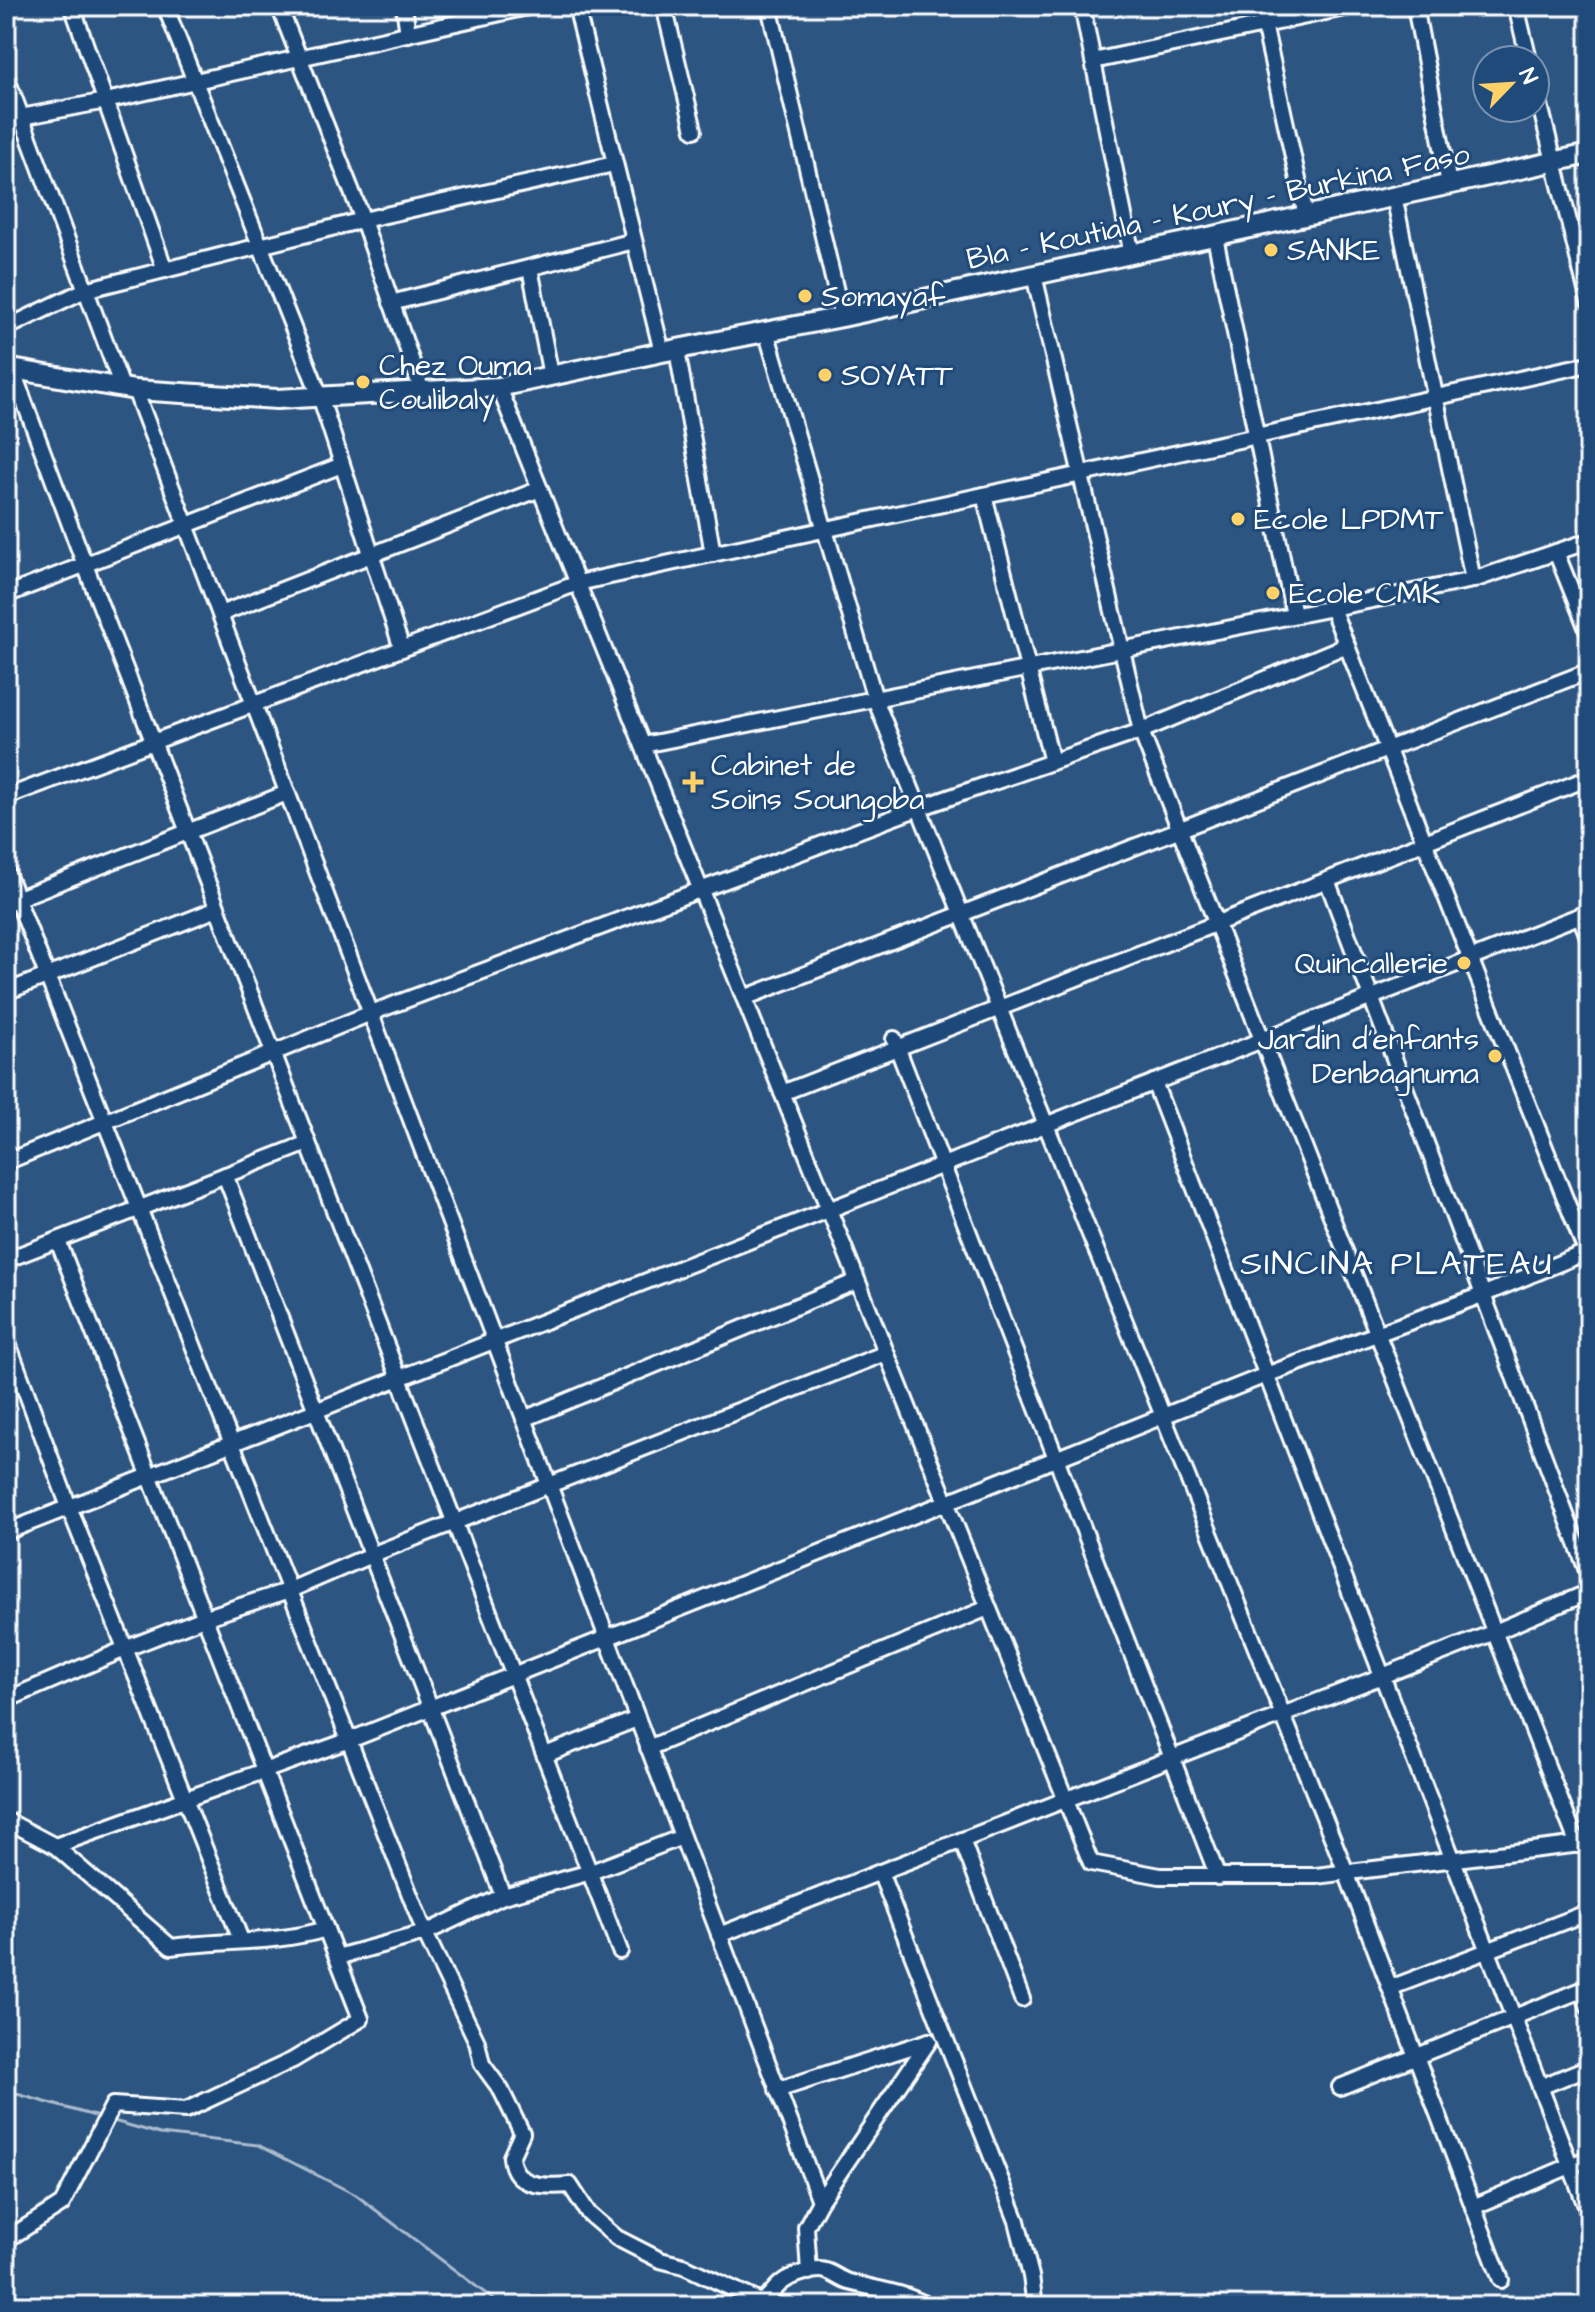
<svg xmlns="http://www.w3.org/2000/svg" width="1595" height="2312" font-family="'Architects Daughter',sans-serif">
<rect width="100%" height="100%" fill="#2c5582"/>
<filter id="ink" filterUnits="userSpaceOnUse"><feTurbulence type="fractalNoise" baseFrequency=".0125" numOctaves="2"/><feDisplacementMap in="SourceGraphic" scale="16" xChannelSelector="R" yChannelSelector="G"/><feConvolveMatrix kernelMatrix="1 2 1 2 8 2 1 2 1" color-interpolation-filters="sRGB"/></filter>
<g filter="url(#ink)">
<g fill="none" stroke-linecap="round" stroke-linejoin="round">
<!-- stream -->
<g stroke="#acbcce" stroke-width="3">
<polyline points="6,2091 102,2118"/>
<polyline points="110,2120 160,2134 258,2145 356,2195 502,2306"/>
</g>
<defs>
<g id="minor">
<polyline points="72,6 165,270"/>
<polyline points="165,6 320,396 402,649"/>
<polyline points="279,6 363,220 422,391"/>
<polyline points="404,6 408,34"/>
<polyline points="576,6 662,352"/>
<polyline points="664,6 694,130"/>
<polyline points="769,6 842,317"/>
<polyline points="1082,6 1132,255"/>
<polyline points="1260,6 1306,216"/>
<polyline points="1415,6 1449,184"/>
<polyline points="1516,6 1529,60"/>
<polyline points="1093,61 1354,6"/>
<polyline points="6,76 122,387"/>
<polyline points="1535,85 1589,302"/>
<polyline points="21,117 106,101 532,6"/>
<polyline points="1394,196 1473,580"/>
<polyline points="1215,237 1294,615"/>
<polyline points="530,268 551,376"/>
<polyline points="1034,275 1141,731 1578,1845"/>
<polyline points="391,303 634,241"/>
<polyline points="6,328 85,290 363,220 614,164"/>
<polyline points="766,331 875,699 1346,1872 1501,2280"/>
<polyline points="677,350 713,554"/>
<polyline points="12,369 85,565 620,1951"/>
<polyline points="499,387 1091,1863 1160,1876 1316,1876 1589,1843"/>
<polyline points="135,390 820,2201"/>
<polyline points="6,402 22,395"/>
<polyline points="984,495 1052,762"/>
<polyline points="1556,552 1589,634"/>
<polyline points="6,595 342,465"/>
<polyline points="1332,608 1589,1259"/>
<polyline points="220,614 540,489"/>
<polyline points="643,745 1473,580 1589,541"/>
<polyline points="6,797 578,583 1589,364"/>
<path d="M 6,871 L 425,1933 L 477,2042 L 482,2064 L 501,2090 L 522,2133 L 511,2157 C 514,2188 545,2187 570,2185 L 589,2214 L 617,2238 L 660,2260 L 684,2266 L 761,2302 C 772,2297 775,2284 789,2278 C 798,2274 810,2270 820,2270 C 831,2270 838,2279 849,2282 C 875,2289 904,2292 928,2306"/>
<polyline points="1327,880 1589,1576"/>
<polyline points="6,903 287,793"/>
<polyline points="1580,916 1589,939"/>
<polyline points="6,992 217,909"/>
<polyline points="744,998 1589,671"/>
<polyline points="894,1039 1218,1877"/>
<polyline points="1154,1082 1589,2214"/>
<polyline points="782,1093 1589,778"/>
<polyline points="6,1162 371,1013 919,808 1141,731 1347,645"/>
<polyline points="225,1175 503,1896"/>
<polyline points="6,1260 308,1143"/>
<polyline points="6,1338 69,1507 241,1940"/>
<polyline points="524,1419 857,1281"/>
<polyline points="6,1532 1589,912"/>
<polyline points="6,1700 127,1648 204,1618 290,1590 371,1555 886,1353"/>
<polyline points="648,1748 988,1608"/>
<polyline points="545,1755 637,1719"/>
<path d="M 6,1820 L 55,1846 L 171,1947 C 221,1940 278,1944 326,1929"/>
<polyline points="962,1840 1022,1999"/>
<polyline points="55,1846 350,1740 1266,1375 1482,1295 1589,1251"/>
<polyline points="880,1872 1017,2221 1031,2276 1035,2306"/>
<polyline points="719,1935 1495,1632 1589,1592"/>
<polyline points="337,1957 425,1933 503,1896 591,1872 682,1837"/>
<polyline points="1390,1988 1589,1912"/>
<polyline points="1582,1990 1589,2008"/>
<polyline points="1340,2087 1589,1987"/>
<polyline points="1540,2087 1589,2067"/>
<polyline points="777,2090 929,2041"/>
<polyline points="1473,2207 1589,2158"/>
<polyline points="6,2240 62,2204 113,2105 186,2110 293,2060 361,2019 58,1241"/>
<polyline points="809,2272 806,2227 820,2201 929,2041"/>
</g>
<polyline id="major" points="6,368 135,390 277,399 499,387 662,352 842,317 1589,154"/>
</defs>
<!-- minor casing -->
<use href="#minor" stroke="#fff" stroke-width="20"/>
<!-- major casing -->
<use href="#major" stroke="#fff" stroke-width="24"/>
<!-- minor -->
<use href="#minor" stroke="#1f4a7a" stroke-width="14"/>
<!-- major -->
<use href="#major" stroke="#1f4a7a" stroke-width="18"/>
</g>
</g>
<!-- markers -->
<g fill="#ffd166" stroke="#1f4a7a" stroke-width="3">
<circle cx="1271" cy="250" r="8"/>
<circle cx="805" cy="296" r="8"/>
<circle cx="825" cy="375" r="8"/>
<circle cx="363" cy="382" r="8"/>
<circle cx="1238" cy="519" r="8"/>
<circle cx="1273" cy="593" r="8"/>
<path d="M689 770h8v8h8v8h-8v8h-8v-8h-8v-8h8z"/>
<circle cx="1464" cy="963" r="8"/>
<circle cx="1495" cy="1056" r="8"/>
</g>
<g text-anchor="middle" stroke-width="6" stroke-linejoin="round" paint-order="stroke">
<!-- street labels -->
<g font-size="30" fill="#fff" stroke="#1f4a7a">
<text transform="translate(1218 206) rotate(-12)" y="10">Bla - Koutiala - Koury - Burkina Faso</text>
</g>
<!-- poi labels -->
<g font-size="30" fill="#fff" stroke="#1f4a7a" text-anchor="start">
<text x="1287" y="260">SANKE</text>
<text x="821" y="306">Somayaf</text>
<text x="379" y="375">Chez Ouma<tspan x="379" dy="34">Coulibaly</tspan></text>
<text x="841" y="385">SOYATT</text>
<text x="1254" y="529">Ecole LPDMT</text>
<text x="1289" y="603">Ecole CMK</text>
<text x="711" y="775">Cabinet de<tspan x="711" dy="34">Soins Soungoba</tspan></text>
<text x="1448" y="973" text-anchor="end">Quincallerie</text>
<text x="1479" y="1049" text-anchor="end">Jardin d'enfants<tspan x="1479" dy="34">Denbagnuma</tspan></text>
</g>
<!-- quarter labels -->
<g font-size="34" letter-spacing="2" fill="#fff" stroke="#1f4a7a">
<text x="1397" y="1274">SINCINA PLATEAU</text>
</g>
</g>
<!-- margin -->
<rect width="1595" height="2312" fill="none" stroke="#1f4a7a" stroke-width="32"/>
<rect x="16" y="16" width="1563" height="2280" fill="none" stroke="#fff" stroke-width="3" filter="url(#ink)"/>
<!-- north arrow -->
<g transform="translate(1511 84) rotate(65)"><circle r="38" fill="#1f4a7a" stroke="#7992af" stroke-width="2"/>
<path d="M0-6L14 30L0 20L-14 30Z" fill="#ffd166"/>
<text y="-12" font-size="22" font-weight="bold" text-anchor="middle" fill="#ffffff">N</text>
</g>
</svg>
